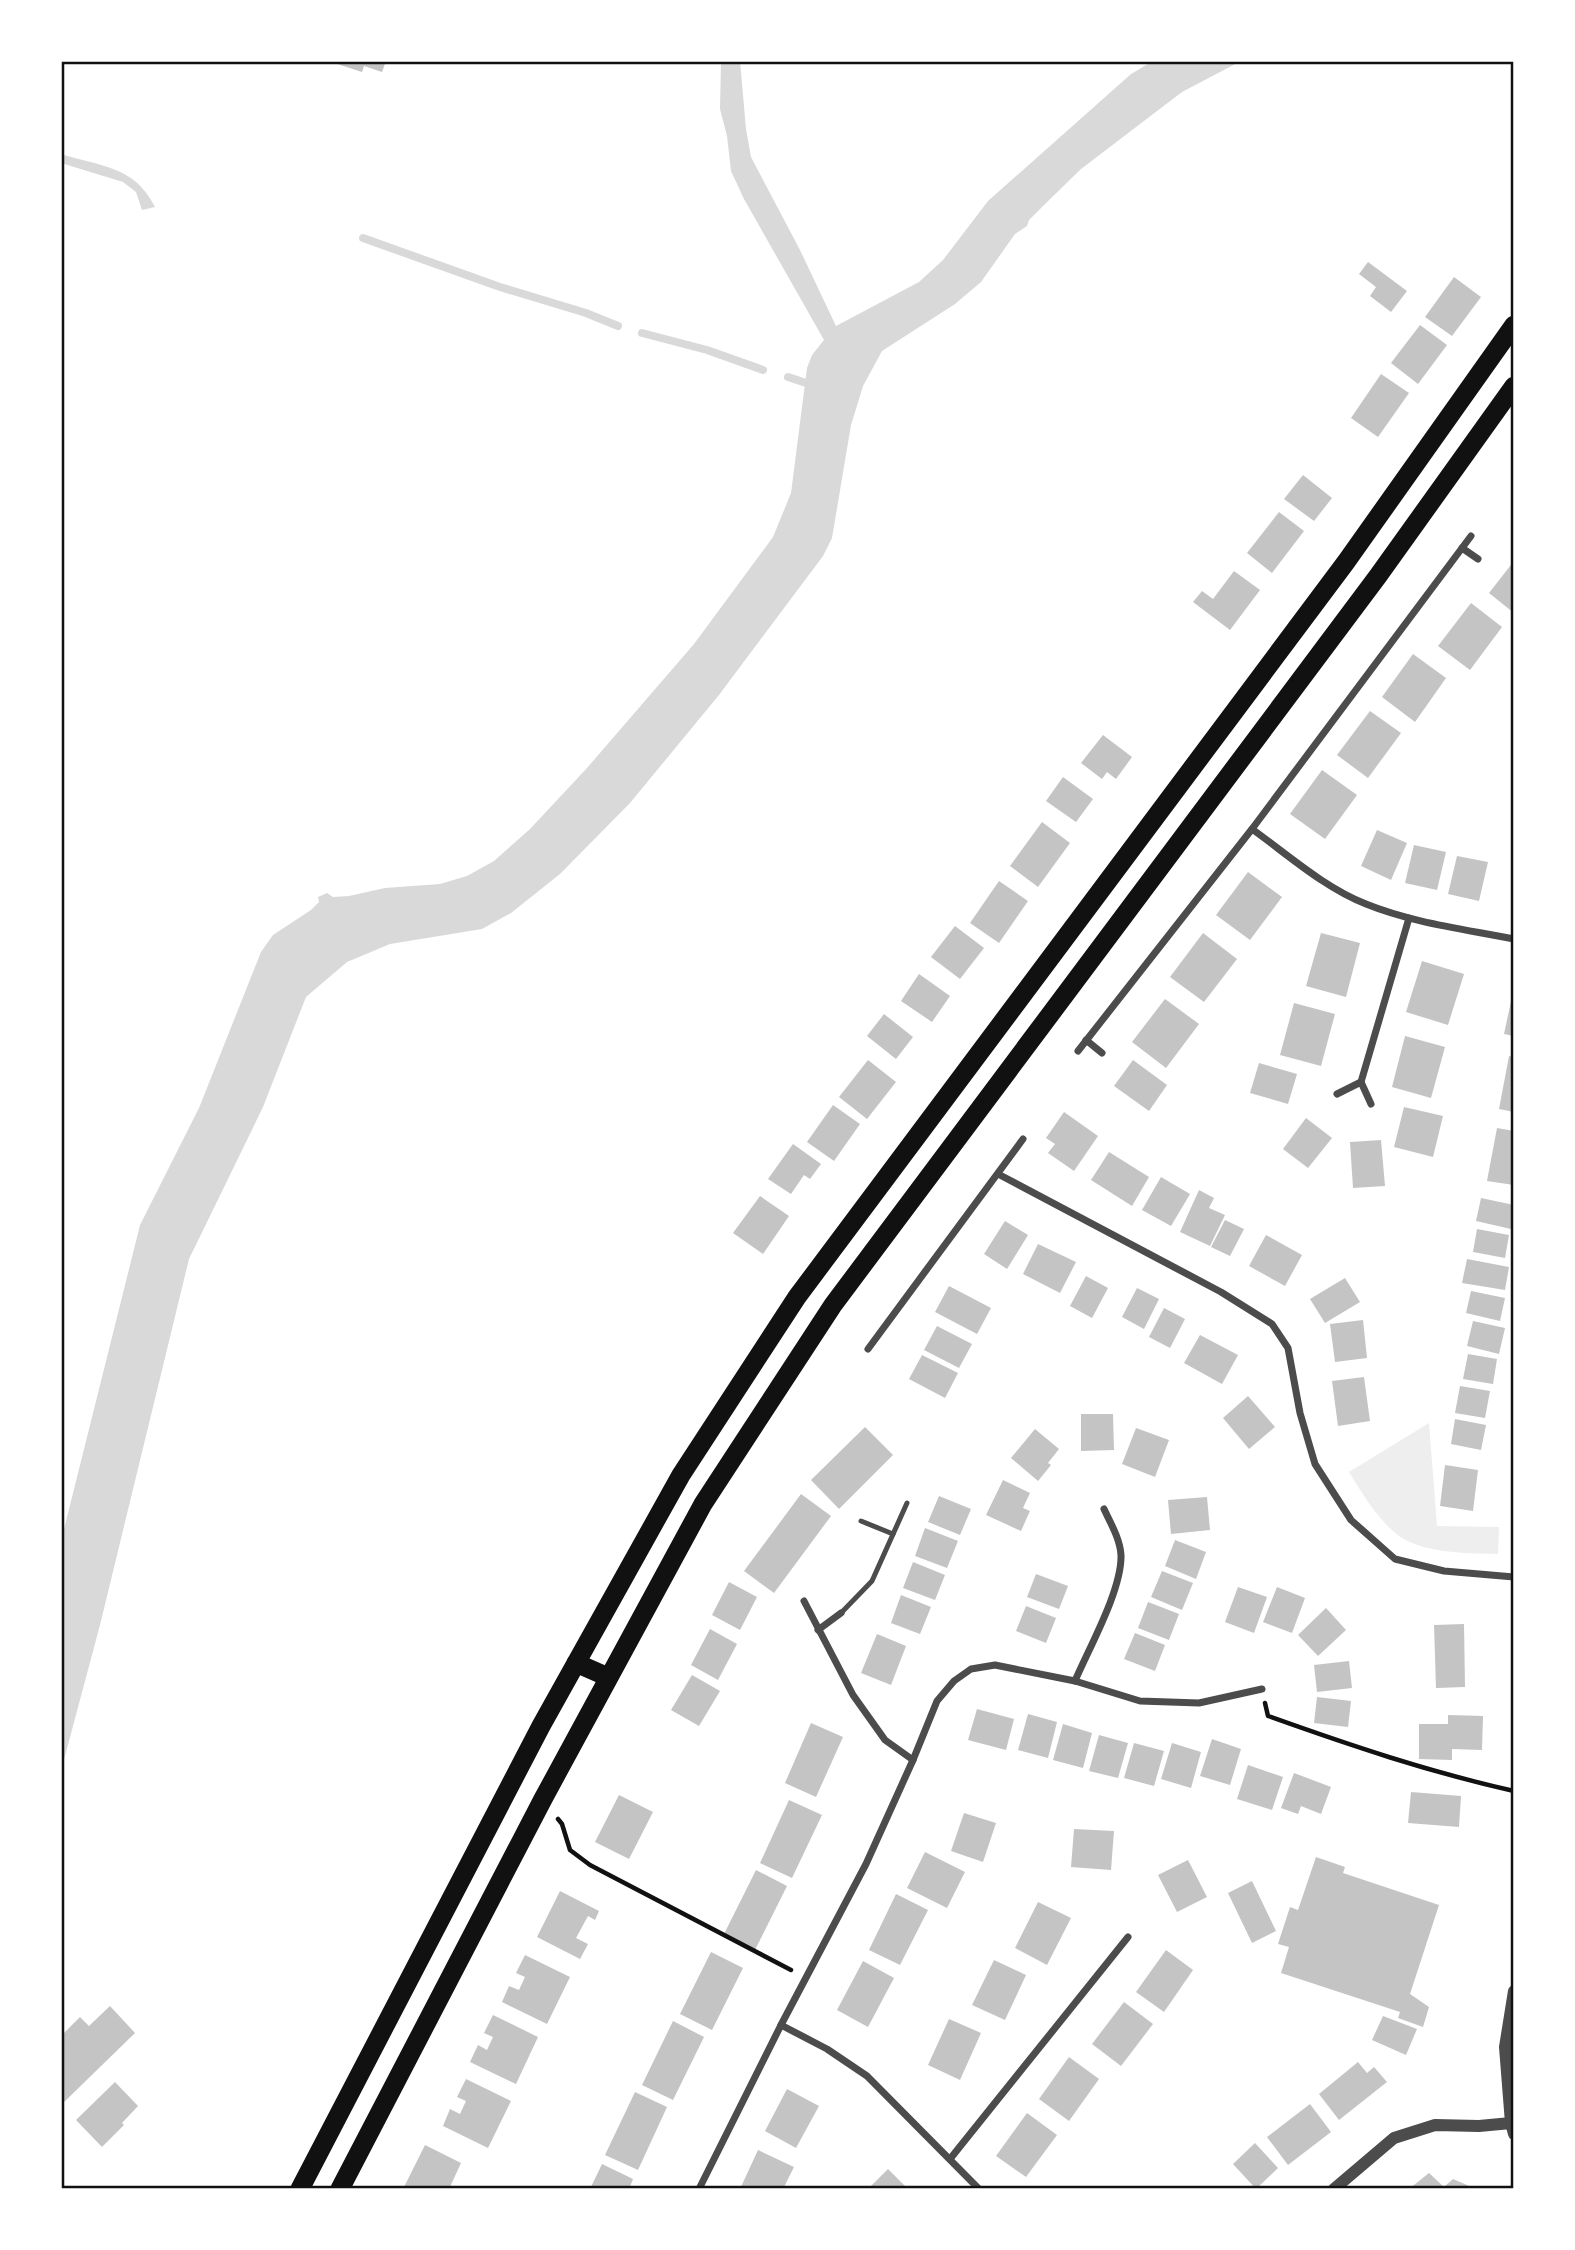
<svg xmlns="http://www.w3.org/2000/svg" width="1575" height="2250" font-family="'Crimson Pro',serif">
<rect width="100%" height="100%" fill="#fff"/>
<!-- green -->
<path fill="#eee" d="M 1429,1423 L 1437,1526 L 1499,1527 L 1498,1554 C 1467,1553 1418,1554 1394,1532 C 1375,1515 1362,1493 1349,1472 Z"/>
<!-- water -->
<g fill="#d9d9d9">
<polygon points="721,61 740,61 746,129 751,157 800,250 836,326 919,282 943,260 988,201 1131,74 1153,61 1241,61 1182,92 1081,169 1043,206 1029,220 1027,226 1015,234 981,282 955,304 882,351 863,386 851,425 832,538 823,556 719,695 630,803 560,874 511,913 482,929 390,944 347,962 306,997 263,1107 189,1259 100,1625 61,1771 61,1541 140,1225 199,1108 261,952 273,935 311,910 319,902 318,897 327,893 333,897 349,896 385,888 440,884 467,876 494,861 530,829 587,768 694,644 773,537 791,493 807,368 812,355 824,340 744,199 731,171 727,136 720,109"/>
<path d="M 61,154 C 101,167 134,165 155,207 L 142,210 L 136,192 L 123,182 L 61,163 Z"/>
</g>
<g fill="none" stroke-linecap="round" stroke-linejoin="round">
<!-- stream -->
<g stroke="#d9d9d9" stroke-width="8">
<polyline points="363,238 500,287 586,313 618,326"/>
<polyline points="642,333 707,350 763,370"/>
<polyline points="788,377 815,386"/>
</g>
</g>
<!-- building -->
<g fill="#c4c4c4">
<polygon points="328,61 386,61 382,72 364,66 362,72"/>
<polygon points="1368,262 1407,291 1391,312 1370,296 1376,287 1359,274"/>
<polygon points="1454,277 1481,297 1452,336 1425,317"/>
<polygon points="1420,325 1447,345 1418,384 1391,363"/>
<polygon points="1381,374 1409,393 1378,437 1351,418"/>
<polygon points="1303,475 1332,498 1314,521 1284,499"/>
<polygon points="1279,512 1304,531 1272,573 1247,553"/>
<polygon points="1514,561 1514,613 1489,593"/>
<polygon points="1234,571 1260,590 1230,630 1193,602 1202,591 1213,599"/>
<polygon points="1471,603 1502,627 1470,670 1438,646"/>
<polygon points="1413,654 1446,678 1415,722 1382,697"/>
<polygon points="1370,711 1401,733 1368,778 1337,755"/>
<polygon points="1103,735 1132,757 1116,779 1107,772 1102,779 1081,763"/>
<polygon points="1322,770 1357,795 1325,839 1290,814"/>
<polygon points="1063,777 1093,799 1076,822 1046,801"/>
<polygon points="1042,822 1070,843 1038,887 1010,866"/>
<polygon points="1377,830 1407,843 1391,880 1361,866"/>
<polygon points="1414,845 1446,852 1437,890 1405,883"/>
<polygon points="1457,856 1488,862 1479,901 1448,894"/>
<polygon points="1248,872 1282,897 1250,940 1216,915"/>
<polygon points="999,881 1028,901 999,943 970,923"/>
<polygon points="955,926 984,948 960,979 931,957"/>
<polygon points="1203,933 1237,959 1204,1002 1170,977"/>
<polygon points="1321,933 1360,943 1346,997 1306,986"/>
<polygon points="1422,961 1464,974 1448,1025 1406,1012"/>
<polygon points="919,974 950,996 932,1022 901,1001"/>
<polygon points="1513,992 1514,992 1514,1036 1504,1034"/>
<polygon points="1165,999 1199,1024 1166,1068 1132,1042"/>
<polygon points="1294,1003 1335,1014 1321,1066 1280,1055"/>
<polygon points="884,1014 913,1037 896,1059 867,1036"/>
<polygon points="1405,1036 1445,1047 1431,1098 1392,1087"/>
<polygon points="1509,1056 1514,1057 1514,1112 1499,1109"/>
<polygon points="868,1060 896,1082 867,1119 839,1097"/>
<polygon points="1133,1060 1167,1085 1149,1111 1114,1086"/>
<polygon points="1259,1063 1297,1074 1288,1104 1250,1093"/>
<polygon points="833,1105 860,1124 834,1161 807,1142"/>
<polygon points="1404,1107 1443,1116 1433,1157 1394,1147"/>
<polygon points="1064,1112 1098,1136 1074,1171 1048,1153 1055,1144 1046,1138"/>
<polygon points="1306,1118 1332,1138 1308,1168 1283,1149"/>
<polygon points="1497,1128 1514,1131 1514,1185 1487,1181"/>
<polygon points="1381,1140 1385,1186 1353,1188 1350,1142"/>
<polygon points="793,1144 821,1164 810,1179 804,1175 791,1194 768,1179"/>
<polygon points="1109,1152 1149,1177 1132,1206 1091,1180"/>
<polygon points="1161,1177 1190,1194 1171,1226 1142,1210"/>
<polygon points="1199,1190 1214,1198 1209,1208 1225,1215 1210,1246 1180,1232"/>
<polygon points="760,1196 789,1216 763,1254 733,1233"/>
<polygon points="1481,1198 1514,1205 1511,1229 1476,1221"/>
<polygon points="1225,1220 1244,1229 1230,1256 1211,1247"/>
<polygon points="1005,1221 1028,1235 1007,1269 984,1254"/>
<polygon points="1477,1229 1509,1235 1505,1258 1473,1252"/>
<polygon points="1266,1235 1302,1255 1285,1286 1249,1266"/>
<polygon points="1038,1244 1076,1262 1060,1293 1023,1274"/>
<polygon points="1467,1259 1509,1267 1505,1290 1462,1283"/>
<polygon points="1086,1276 1108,1288 1092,1318 1070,1306"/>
<polygon points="1345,1278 1360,1302 1325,1323 1310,1299"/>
<polygon points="949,1286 991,1308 977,1334 935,1312"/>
<polygon points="1137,1288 1159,1299 1144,1329 1122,1317"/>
<polygon points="1471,1291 1505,1298 1500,1321 1466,1313"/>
<polygon points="1164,1308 1185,1319 1170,1348 1149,1337"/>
<polygon points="1363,1320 1367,1358 1335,1362 1330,1324"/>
<polygon points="1473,1321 1505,1328 1499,1354 1467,1346"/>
<polygon points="937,1326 972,1344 959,1368 924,1350"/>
<polygon points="1200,1335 1238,1355 1222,1384 1184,1363"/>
<polygon points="1468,1354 1497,1359 1493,1384 1463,1379"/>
<polygon points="922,1355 958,1373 945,1398 909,1379"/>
<polygon points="1364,1377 1370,1421 1338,1426 1332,1381"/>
<polygon points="1460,1386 1490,1391 1485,1418 1455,1413"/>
<polygon points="1248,1396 1275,1427 1249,1449 1223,1418"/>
<polygon points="1081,1414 1113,1414 1114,1450 1081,1451"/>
<polygon points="1455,1419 1486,1425 1481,1450 1451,1444"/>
<polygon points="865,1427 893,1455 839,1509 811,1480"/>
<polygon points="1136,1428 1169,1440 1155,1477 1122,1464"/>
<polygon points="1035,1429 1059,1449 1048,1463 1051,1465 1038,1481 1011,1458"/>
<polygon points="1445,1465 1478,1470 1473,1511 1440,1506"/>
<polygon points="1003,1480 1030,1493 1023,1508 1030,1511 1021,1531 986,1515"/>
<polygon points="801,1494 831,1516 774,1593 744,1571"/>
<polygon points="939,1496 971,1509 960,1535 928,1522"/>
<polygon points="1207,1497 1210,1530 1171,1534 1168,1500"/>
<polygon points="925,1528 958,1541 947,1568 915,1556"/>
<polygon points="1175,1540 1206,1552 1196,1579 1165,1566"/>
<polygon points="913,1562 945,1575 935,1600 903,1588"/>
<polygon points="1162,1571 1193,1583 1182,1610 1151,1597"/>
<polygon points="1036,1574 1068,1586 1059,1609 1027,1597"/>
<polygon points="729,1582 757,1597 740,1630 712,1615"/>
<polygon points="1238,1587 1267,1597 1254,1633 1225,1622"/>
<polygon points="1277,1587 1305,1598 1292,1633 1263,1622"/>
<polygon points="901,1595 931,1607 920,1634 891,1623"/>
<polygon points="1148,1602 1179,1614 1169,1640 1138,1628"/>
<polygon points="1026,1606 1056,1618 1046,1643 1016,1631"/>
<polygon points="1326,1608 1346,1630 1318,1656 1298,1635"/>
<polygon points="1464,1624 1465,1687 1436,1688 1434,1625"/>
<polygon points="710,1629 737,1644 718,1680 691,1665"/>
<polygon points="1135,1633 1165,1645 1155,1671 1124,1659"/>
<polygon points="877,1634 906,1646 891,1685 861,1673"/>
<polygon points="1349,1661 1352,1688 1317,1692 1314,1665"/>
<polygon points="692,1675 720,1691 699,1726 671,1710"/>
<polygon points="1317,1697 1351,1701 1348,1727 1314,1723"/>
<polygon points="977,1709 1014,1719 1006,1750 968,1740"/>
<polygon points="1028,1714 1057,1722 1048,1758 1018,1750"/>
<polygon points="1448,1715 1483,1716 1482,1750 1452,1749 1452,1760 1419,1759 1419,1724 1448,1724"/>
<polygon points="811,1723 843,1737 816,1797 785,1783"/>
<polygon points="1063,1724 1092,1733 1083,1768 1053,1760"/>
<polygon points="1099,1735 1128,1743 1118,1778 1089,1771"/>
<polygon points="1212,1739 1241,1749 1230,1785 1200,1776"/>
<polygon points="1134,1743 1164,1751 1154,1786 1124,1778"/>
<polygon points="1172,1743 1201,1752 1191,1788 1161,1779"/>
<polygon points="1248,1765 1283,1777 1272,1810 1237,1799"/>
<polygon points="1294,1773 1331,1787 1321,1814 1301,1806 1298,1814 1281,1808"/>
<polygon points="1411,1792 1461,1796 1459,1827 1408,1823"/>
<polygon points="619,1795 653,1812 629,1859 595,1842"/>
<polygon points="789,1800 822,1815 792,1878 760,1863"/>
<polygon points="964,1813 996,1823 983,1862 951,1851"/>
<polygon points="1074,1829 1114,1831 1111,1870 1071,1867"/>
<polygon points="925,1852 965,1872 947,1908 907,1888"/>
<polygon points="1316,1857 1345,1867 1343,1873 1439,1905 1410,1994 1429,2007 1423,2027 1398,2018 1400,2012 1281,1973 1289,1947 1278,1944 1290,1907 1298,1910"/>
<polygon points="1188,1860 1207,1897 1177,1912 1158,1875"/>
<polygon points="756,1870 787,1886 755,1950 724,1934"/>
<polygon points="1252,1881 1276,1931 1252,1943 1228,1893"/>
<polygon points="560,1891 599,1911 595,1920 588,1916 576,1938 588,1944 580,1959 537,1937"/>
<polygon points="896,1894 928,1910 900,1965 869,1950"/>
<polygon points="1038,1902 1071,1918 1047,1965 1015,1948"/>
<polygon points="1166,1950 1193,1970 1164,2012 1136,1992"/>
<polygon points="711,1952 743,1968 712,2030 680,2014"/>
<polygon points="525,1955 570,1977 547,2024 502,2002 509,1986 519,1990 525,1977 516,1973"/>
<polygon points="994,1960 1026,1975 1005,2020 972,2005"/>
<polygon points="863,1961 894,1978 868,2027 837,2010"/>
<polygon points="1124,2002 1153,2024 1121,2066 1092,2044"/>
<polygon points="110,2006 135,2033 61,2105 61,2036 80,2017 89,2026"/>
<polygon points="493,2015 538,2037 516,2084 470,2062 478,2045 487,2050 493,2037 484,2033"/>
<polygon points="1383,2016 1417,2029 1406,2055 1372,2040"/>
<polygon points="949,2019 981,2033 960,2080 928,2065"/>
<polygon points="673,2021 704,2037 673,2100 642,2085"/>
<polygon points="1069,2057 1099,2079 1069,2121 1039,2099"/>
<polygon points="1358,2062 1367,2073 1374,2067 1387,2082 1339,2120 1319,2094"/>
<polygon points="466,2079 511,2101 488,2148 443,2126 450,2109 460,2114 466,2101 457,2097"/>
<polygon points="115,2082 138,2106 122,2123 124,2125 102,2147 76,2120"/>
<polygon points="787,2089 819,2106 796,2148 765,2131"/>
<polygon points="635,2092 667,2107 638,2170 605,2155"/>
<polygon points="1310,2104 1331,2132 1288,2165 1267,2137"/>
<polygon points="1027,2113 1057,2135 1026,2177 996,2156"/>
<polygon points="1255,2143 1278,2168 1256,2189 1233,2164"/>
<polygon points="425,2145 461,2163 449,2189 403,2189"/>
<polygon points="758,2150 794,2167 783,2189 740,2189"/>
<polygon points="602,2164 633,2179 629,2189 590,2189"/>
<polygon points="888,2169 908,2189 868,2189"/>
<polygon points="1429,2173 1444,2187 1453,2179 1476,2189 1409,2189"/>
</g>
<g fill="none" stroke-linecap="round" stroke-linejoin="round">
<!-- path -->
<g stroke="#111" stroke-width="4.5">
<path d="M 1265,1703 L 1268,1716 C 1349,1745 1429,1772 1514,1791"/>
<polyline points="558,1819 562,1824 570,1850 590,1865 791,1970"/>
</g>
<!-- service -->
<g stroke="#4c4c4c" stroke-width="5">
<polyline points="861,1521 893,1534"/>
<polyline points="841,1613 872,1581 907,1503"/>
</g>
<!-- minor -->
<g stroke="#4c4c4c" stroke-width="7">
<polyline points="1462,548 1478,559"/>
<path d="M 1252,829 C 1288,855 1325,888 1366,904 C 1413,923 1464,929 1514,939"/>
<polyline points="1086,1040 1102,1053"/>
<polyline points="1078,1051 1252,829 1471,536"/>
<polyline points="1361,1082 1371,1104"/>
<polyline points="1337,1094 1361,1082 1409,918"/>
<polyline points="998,1174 1221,1292 1272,1324 1288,1348 1300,1413 1315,1464 1351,1520 1395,1559 1444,1571 1514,1577"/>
<polyline points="868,1349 1023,1139"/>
<polyline points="804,1601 853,1695 885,1740 913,1760"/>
<polyline points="818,1630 841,1613"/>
<path d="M 1075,1681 C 1089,1648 1122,1590 1121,1555 C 1120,1539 1111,1524 1104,1509"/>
<polyline points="781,2025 827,2049 867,2076 979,2189"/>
<polyline points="950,2159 1128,1937"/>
<polyline points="699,2189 781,2025 866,1864 913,1760 937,1701 954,1681 971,1669 995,1665 1075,1681 1140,1701 1199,1703 1262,1689"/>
</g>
<!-- tertiary -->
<g stroke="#4c4c4c" stroke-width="12">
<polyline points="1514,1991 1505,2047 1511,2123 1514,2134"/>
<polyline points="1334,2189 1394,2138 1435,2125 1479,2126 1511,2123"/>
</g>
<!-- trunk -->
<g stroke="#111" stroke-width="19">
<polyline points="576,1663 608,1677"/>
<polyline points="300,2189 541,1726 681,1475 797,1297 1346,562 1514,325"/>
<polyline points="340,2189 543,1799 703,1504 833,1305 1378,576 1514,386"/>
</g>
</g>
<!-- border -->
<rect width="1575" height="2250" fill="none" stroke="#ffffff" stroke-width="126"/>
<rect x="63" y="63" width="1449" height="2124" fill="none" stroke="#111" stroke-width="2.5"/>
</svg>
